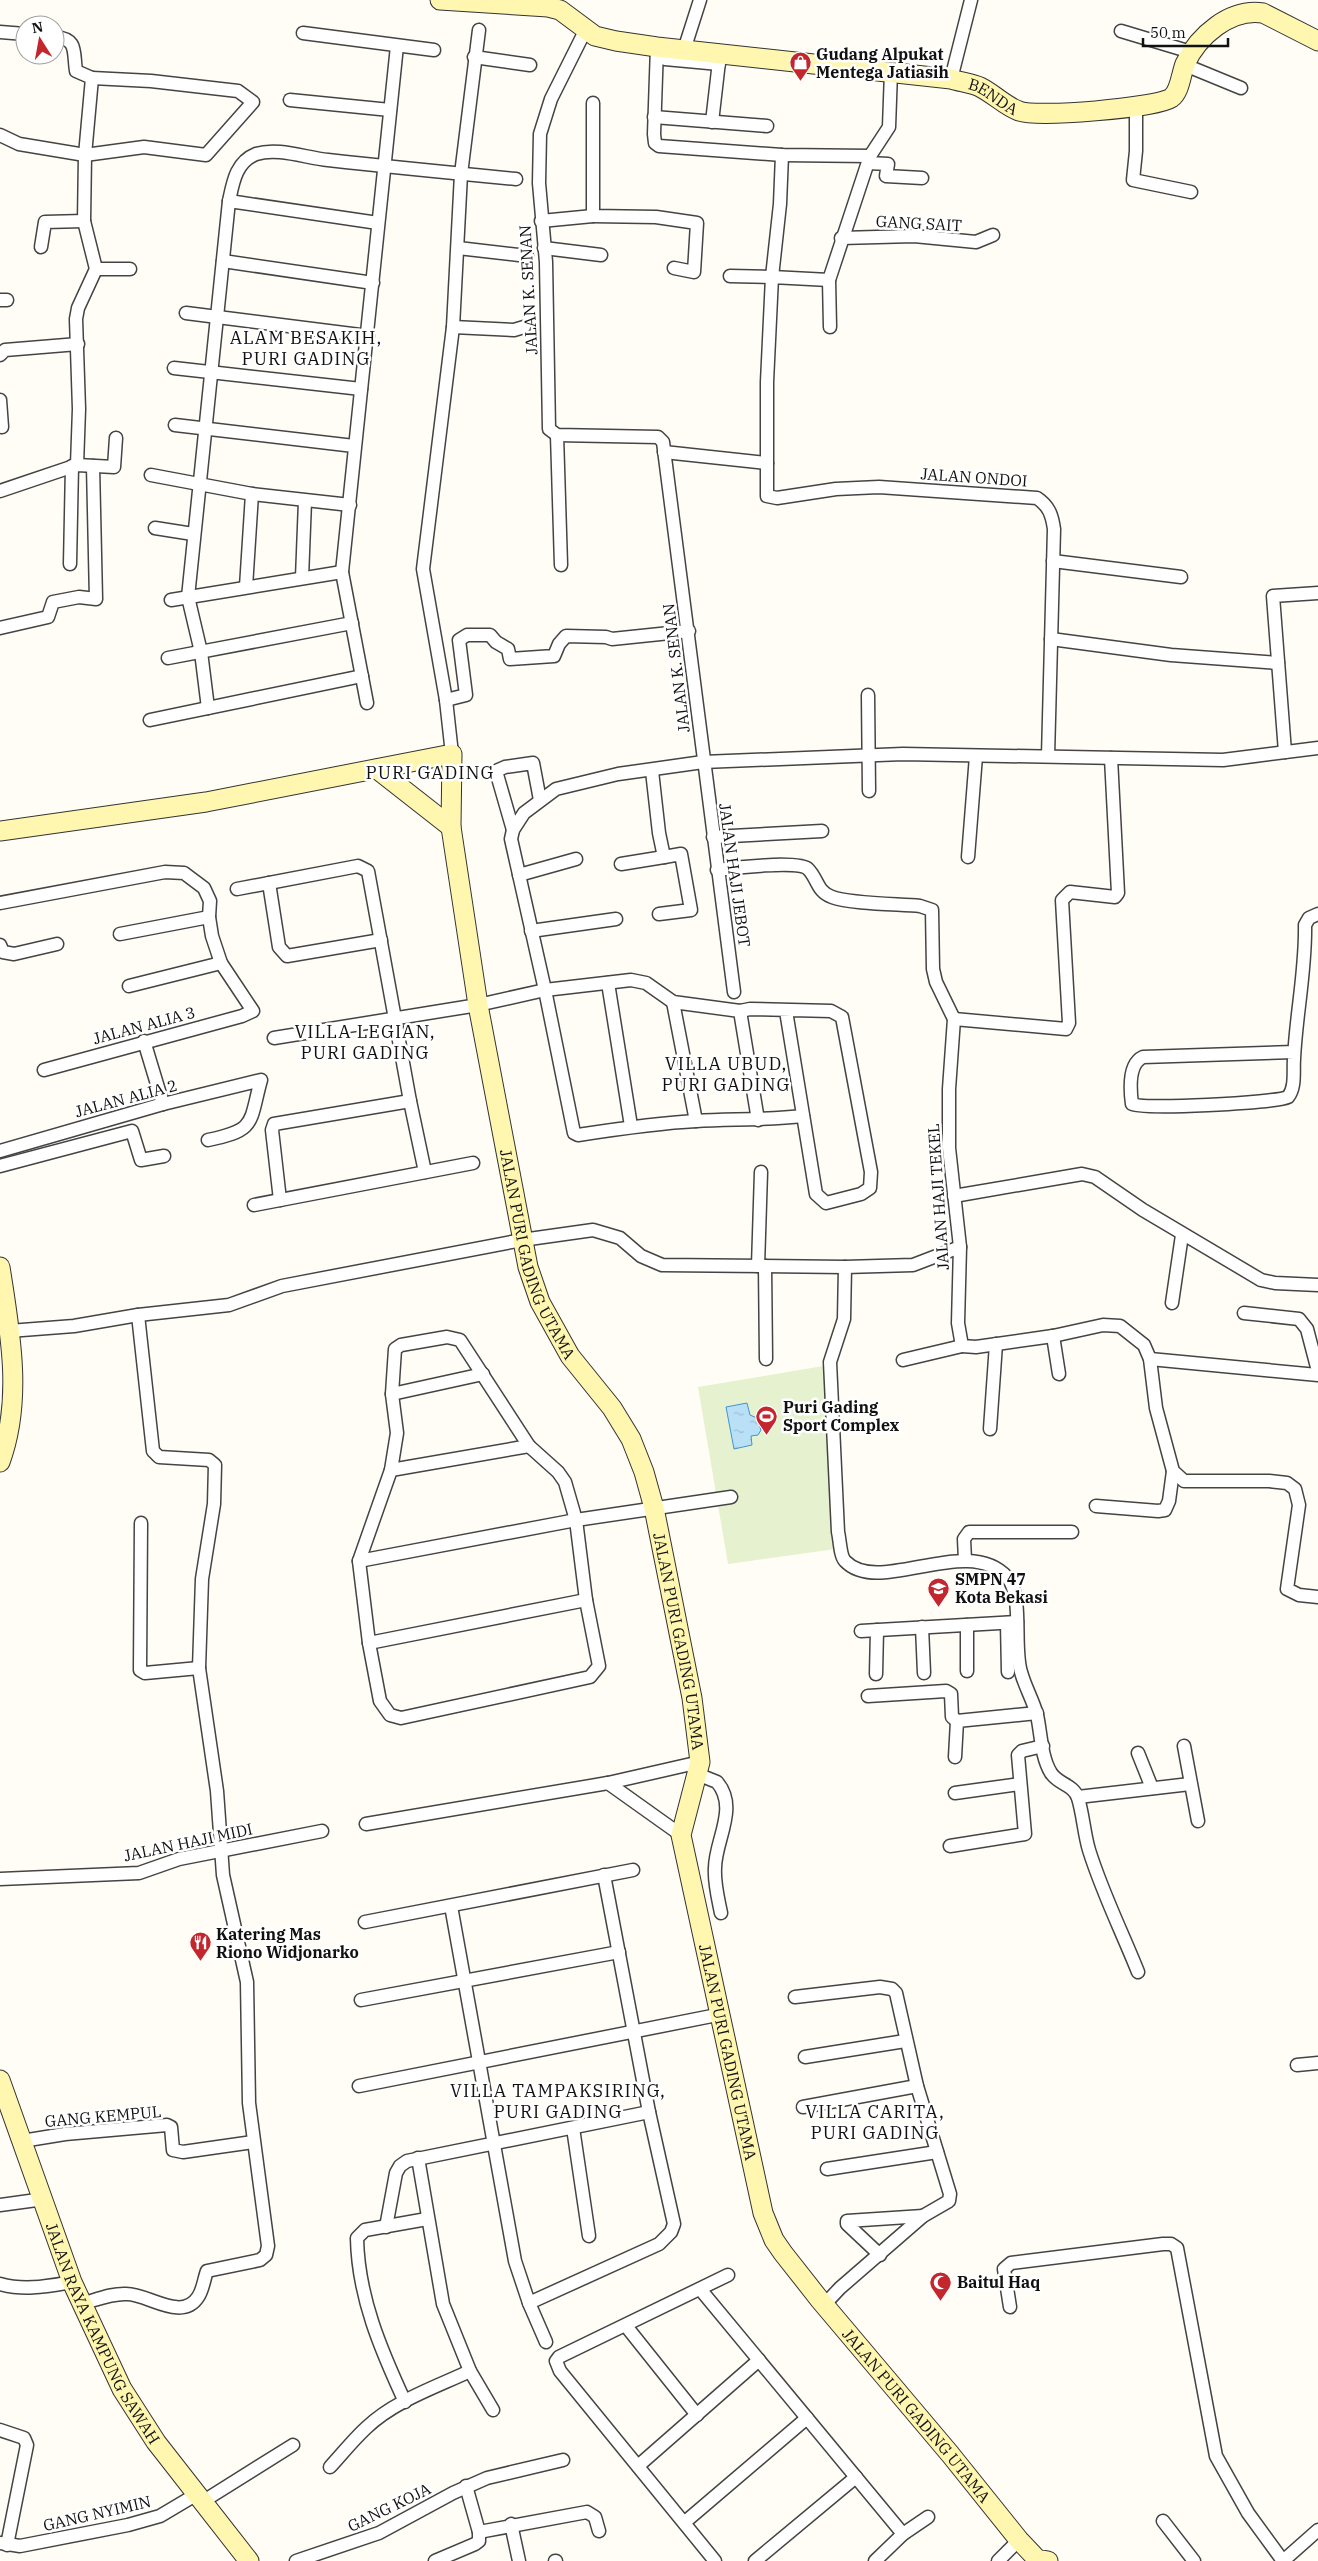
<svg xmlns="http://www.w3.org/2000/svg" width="1318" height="2561" font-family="'IBM Plex Serif',serif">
<defs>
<pattern id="water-ripples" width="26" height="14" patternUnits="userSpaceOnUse" patternTransform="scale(1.25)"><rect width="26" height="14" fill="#b9e0f7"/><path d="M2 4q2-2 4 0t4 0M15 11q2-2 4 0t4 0" fill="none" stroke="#9ebfd3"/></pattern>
</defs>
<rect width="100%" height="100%" fill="#fffdf5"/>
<!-- pitch -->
<polygon fill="#e6f2cf" points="823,1366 836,1549 728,1564 698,1387"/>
<!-- water -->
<polygon fill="url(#water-ripples)" stroke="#3f96cf" points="747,1403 750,1415 757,1418 761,1430 758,1435 751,1436 752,1445 734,1449 726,1407"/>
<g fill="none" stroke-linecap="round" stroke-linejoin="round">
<defs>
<g id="street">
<path d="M 585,31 L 551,99 L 540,134 L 539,183 L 546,262 L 549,429 L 557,435 L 658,437 L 663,442 C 688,625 709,809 734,992"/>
<polyline points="1121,31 1191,52"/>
<polyline points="0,32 25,34"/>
<polyline points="303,33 434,50"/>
<path d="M 55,37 C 78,39 73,51 76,71 L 92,78 L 85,155 L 84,221 L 96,269 L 78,308 L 76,319 L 79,409 L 77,465"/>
<polyline points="657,47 654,134 655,143 659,146 782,155 870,156"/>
<polyline points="684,50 700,0"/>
<polyline points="474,57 530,65"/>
<polyline points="665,59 719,64"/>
<polyline points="1185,65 1241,88"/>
<path d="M 891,72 L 889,127 L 870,156 L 829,280 L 772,277 L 767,382 L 767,496 L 777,498 L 836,489 L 879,487 L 1037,498 C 1049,506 1052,515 1054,529 L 1048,756"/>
<polyline points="951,79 971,0"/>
<polyline points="290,100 390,110"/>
<polyline points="593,103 593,216 656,217 697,223 694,272 674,268"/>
<polyline points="1136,106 1136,151 1133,180 1191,192"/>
<polyline points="654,117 767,126"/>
<polyline points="712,122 720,53"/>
<polyline points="0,135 19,144 85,155 144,147 206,155 253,102 238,91 151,81 92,78"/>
<polyline points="868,163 888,164 886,176 922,178"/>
<polyline points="229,201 378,223"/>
<polyline points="541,221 593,216"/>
<polyline points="841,238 914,236 976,242 993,235"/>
<polyline points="41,247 45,222 84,221"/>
<polyline points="458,248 527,256"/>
<polyline points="544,248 601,255"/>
<polyline points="223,261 373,283"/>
<polyline points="96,269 130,269"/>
<polyline points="730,276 772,277 780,204 782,155"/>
<polyline points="829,280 830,327"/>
<polyline points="0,300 7,300"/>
<polyline points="186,313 368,336"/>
<polyline points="453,327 514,330 524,327"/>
<polyline points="0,355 5,350 78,344"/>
<polyline points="174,368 361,389"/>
<polyline points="0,400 2,427"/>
<polyline points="175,425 354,446"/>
<polyline points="557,435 561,565"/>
<polyline points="664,452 767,463"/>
<polyline points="151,475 252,494 350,505"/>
<polyline points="0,491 77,465 114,467 116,438"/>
<polyline points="155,528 193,534"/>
<polyline points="1053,561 1181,577"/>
<polyline points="70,564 72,466"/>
<polyline points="302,578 305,501"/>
<polyline points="246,587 252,494"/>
<polyline points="171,600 342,572"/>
<polyline points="0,628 48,617 53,602 79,597 96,599 93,466"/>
<polyline points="1051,639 1171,655 1278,663"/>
<polyline points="168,658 352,623"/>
<polyline points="868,695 869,791"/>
<polyline points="446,700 466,695 459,640 467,635 490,635 496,642 508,649 510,659 554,656 559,644 566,636 606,637 612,639 689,631"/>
<polyline points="367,703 342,572 397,46"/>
<path d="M 208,708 L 201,652 L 188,597 L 229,201 C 233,182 236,162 256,154 C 278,147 306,158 328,160 C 391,167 453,173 516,179"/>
<polyline points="150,720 362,676"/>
<polyline points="1285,752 1273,596 1318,593"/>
<polyline points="452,754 446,700 423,569 453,327 461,174 479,30"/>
<polyline points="652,771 659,833 664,857 681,854 691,910 659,914"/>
<polyline points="513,830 496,771 505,767 533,763 540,800"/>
<polyline points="713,837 822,831"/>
<polyline points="968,857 976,756"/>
<polyline points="621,864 664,857"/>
<path d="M 717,870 C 732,868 799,860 808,869 C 818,879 817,892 832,897 C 851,904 898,904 920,906 L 932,910 L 933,969 L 936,982 L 954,1019 L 949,1089 L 949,1148 L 960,1247 L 958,1323 L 962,1346 L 976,1347 L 1053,1336 L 1103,1325 L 1120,1326 L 1144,1345 L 1150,1359 L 1156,1408 L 1173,1471 L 1184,1481 L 1269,1481 L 1287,1483 L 1295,1489 L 1299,1505 L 1287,1589 L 1299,1595 L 1318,1597"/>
<polyline points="519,875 576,859"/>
<polyline points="269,883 279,947 287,956 381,940"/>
<polyline points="237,889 358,866 368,871 410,1101 425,1172"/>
<polyline points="0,903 165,872 184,873 204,888 210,901 209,917 212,936 221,963 253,1011 242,1016 44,1070"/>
<polyline points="531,931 616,919"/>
<polyline points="120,934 209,917"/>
<polyline points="0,945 3,952 14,954 57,944"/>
<polyline points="608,983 631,1126"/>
<polyline points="129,986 221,963"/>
<polyline points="673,1002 696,1121"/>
<polyline points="740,1011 750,1009 831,1011 842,1017 871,1172 870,1188 861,1194 826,1203 816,1194 786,1011"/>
<polyline points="954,1019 1066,1029 1069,1023 1062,900 1070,892 1115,897 1118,893 1111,758"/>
<polyline points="274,1038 478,1005 545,990 631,980 646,983 673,1002 740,1011 758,1120"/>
<polyline points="144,1041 163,1104"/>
<path d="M 1294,1052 L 1143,1057 C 1128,1064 1130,1089 1132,1104 C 1138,1110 1276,1103 1288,1097 C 1296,1087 1293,1071 1294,1059 C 1296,1014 1306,970 1305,925 L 1309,918 L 1318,914"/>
<path d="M 803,1116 C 767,1120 732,1119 696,1121 C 656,1123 617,1129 578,1135 L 574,1133 L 545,990 L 511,839 L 513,830 L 524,813 L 556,789 L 618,774 L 703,762 L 903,754 L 1223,760 L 1318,748"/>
<path d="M 0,1151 L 163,1104 L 261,1080 C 249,1123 257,1130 208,1140"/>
<polyline points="0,1166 132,1131 141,1160 164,1156"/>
<polyline points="954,1196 1082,1174 1095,1177 1143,1210 1261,1280 1275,1283 1318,1285"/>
<polyline points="280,1200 272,1130 274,1124 410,1101"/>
<polyline points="254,1205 473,1163"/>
<polyline points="758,1266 761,1172"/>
<polyline points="765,1266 766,1359"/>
<path d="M 845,1267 L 844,1319 L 830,1362 L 838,1532 C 840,1540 840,1556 845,1561 C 879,1597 967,1533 1007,1577 C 1024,1596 1013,1647 1021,1672 C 1025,1687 1033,1700 1037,1715 C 1041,1733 1041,1757 1051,1773 C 1059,1785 1073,1784 1078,1798 C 1083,1814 1084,1833 1089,1850 C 1102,1892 1122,1932 1138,1972"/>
<polyline points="1172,1303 1182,1235"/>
<polyline points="1244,1313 1299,1319 1307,1329 1318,1371"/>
<polyline points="9,1331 74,1326 138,1315 229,1305 282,1286 522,1240 593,1230 620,1238 641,1256 662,1265 845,1267 913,1265 960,1247"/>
<polyline points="1053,1336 1059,1374"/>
<polygon points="447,1337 460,1340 529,1446 558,1472 565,1482 576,1520 586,1600 599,1666 590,1677 401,1718 390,1715 380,1701 369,1643 359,1561 391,1470 397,1433 392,1394 395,1349 401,1345"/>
<polyline points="1150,1359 1318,1375"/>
<polyline points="903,1360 962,1346"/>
<polyline points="392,1394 483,1374"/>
<polyline points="990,1429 996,1344"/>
<polyline points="391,1470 529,1446"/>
<polyline points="1096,1506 1158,1511 1165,1510 1169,1501 1173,1471"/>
<polyline points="141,1523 140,1670 145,1673 199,1668"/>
<polyline points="965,1560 964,1539 969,1532 1072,1532"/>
<polyline points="359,1561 576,1520 731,1497"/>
<polyline points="1007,1623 1008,1672"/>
<polyline points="967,1625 967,1671"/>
<polyline points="922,1627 924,1673"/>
<polyline points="861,1631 1017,1622"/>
<polyline points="369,1643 586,1600"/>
<polyline points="876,1674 877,1630"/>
<polyline points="868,1696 946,1691 951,1694 952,1717 957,1721"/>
<polyline points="1184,1746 1198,1821"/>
<polyline points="1138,1753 1152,1788"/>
<polyline points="955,1757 957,1721 1037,1713"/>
<path d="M 697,1774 L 717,1782 C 739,1808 715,1840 715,1868 C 714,1883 718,1898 721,1913"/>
<polyline points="608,1783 681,1835"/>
<polyline points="955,1793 1020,1784"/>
<polyline points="1078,1797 1190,1784"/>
<polyline points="366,1824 608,1783 700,1762"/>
<polyline points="950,1846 1025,1834 1018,1755 1022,1751 1043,1746"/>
<polyline points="0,1879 139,1873 179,1859 322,1831"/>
<polyline points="451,1906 515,2261 529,2303 659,2244 671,2232 674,2224 649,2112 604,1875"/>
<polyline points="365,1922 633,1870"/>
<polyline points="795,1997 880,1987 892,1989 896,1993 917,2086 950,2194 949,2201 923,2216 840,2288 824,2305"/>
<polyline points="361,2000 619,1952"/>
<polyline points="805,2057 905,2041"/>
<polyline points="1297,2065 1318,2063"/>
<polyline points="359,2086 722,2014"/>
<polyline points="803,2107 917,2086"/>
<polyline points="573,2128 589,2236"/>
<polyline points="22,2141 65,2134 167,2125 171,2127 173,2150 183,2152 253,2142"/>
<polyline points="418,2158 443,2304 470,2371 493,2410"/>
<polyline points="827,2169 937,2152"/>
<polyline points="0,2205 44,2199"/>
<polyline points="386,2227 396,2173 400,2166 407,2161 649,2112"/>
<polyline points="880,2255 847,2224 847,2221 923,2216"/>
<path d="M 0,2284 C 25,2291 48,2286 72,2282"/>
<polyline points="700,2289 903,2534"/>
<polyline points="529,2303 546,2342"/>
<path d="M 81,2304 C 96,2300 111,2293 127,2294 C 148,2294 182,2322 198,2297 C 203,2290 204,2279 207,2271 L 260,2260 L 266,2255 L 268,2246 L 249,2103 L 247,1982 L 223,1875 L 217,1791 L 199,1668 L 202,1579 L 214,1504 L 215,1465 L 209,1460 L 159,1457 L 153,1451 L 138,1315"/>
<polyline points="1010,2307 1004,2269 1011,2263 1163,2244 1171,2244 1177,2248 1216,2456 1248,2513 1283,2561"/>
<polyline points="626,2326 697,2415"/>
<path d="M 405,2402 C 381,2350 358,2297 357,2238 L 365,2230 L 427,2219"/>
<polyline points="0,2430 24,2438 27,2445 7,2545"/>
<polyline points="638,2466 759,2360"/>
<path d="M 330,2467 C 342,2454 353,2440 366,2428 C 394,2401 436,2387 470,2371"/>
<polyline points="466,2486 479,2532 587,2512 595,2517 599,2531"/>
<polyline points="202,2502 293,2445"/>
<polyline points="1163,2521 1194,2561"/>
<polyline points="685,2522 807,2418"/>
<polyline points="511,2524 519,2561"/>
<polyline points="0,2543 20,2546 128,2525 160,2516 197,2494"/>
<polyline points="296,2561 379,2533 453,2493 487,2478 563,2460"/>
<polyline points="435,2561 475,2544 479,2541 479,2532"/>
<polyline points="555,2561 556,2561"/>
<polyline points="715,2561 560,2371 556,2361 559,2357 728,2275"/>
<polyline points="755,2561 856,2477"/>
<polyline points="875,2561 903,2534 928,2517"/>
<polyline points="998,2561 1019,2540"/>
<polyline points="1283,2561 1318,2530"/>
</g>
<g id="secondary">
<path id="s1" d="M 440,0 L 548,7 L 560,10 L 595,36 L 616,41 L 657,47 L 951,79 C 960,82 972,83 980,87 C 994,94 1005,106 1019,111 C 1037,118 1155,108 1171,98 C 1180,92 1181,74 1185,64 C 1198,36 1230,8 1263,13 L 1318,41"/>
<polyline points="377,769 451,827"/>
<path id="s2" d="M 0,831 L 206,802 L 452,754 L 451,827 L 478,1005 L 528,1267 L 540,1302 L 570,1356 L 612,1408 L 631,1439 L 644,1472 L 654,1508 L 692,1698 L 700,1762 L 681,1835 L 763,2213 L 774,2240 L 783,2253 L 820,2300 L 950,2454 L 1019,2540 L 1037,2559 L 1048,2561"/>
<path d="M 0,1267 C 10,1331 23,1400 0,1462"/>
<path id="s3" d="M 0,2080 L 72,2282 L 122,2389 L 156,2442 L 249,2561"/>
</g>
</defs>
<!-- street casing -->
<use href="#street" stroke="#444" stroke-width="15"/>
<!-- secondary casing -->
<use href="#secondary" stroke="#333" stroke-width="21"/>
<!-- street -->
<use href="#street" stroke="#fff" stroke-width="12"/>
<!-- secondary -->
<use href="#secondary" stroke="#fff6b0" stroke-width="19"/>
</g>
<!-- icons -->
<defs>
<symbol id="shop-pin" viewBox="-11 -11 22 30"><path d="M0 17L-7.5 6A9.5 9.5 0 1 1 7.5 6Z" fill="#c4262e" stroke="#fff"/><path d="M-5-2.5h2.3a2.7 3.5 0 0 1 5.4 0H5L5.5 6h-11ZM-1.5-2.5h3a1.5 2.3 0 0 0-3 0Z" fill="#fff"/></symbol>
<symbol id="stadium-pin" viewBox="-11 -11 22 30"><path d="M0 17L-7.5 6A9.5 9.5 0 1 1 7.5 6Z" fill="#c4262e" stroke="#fff"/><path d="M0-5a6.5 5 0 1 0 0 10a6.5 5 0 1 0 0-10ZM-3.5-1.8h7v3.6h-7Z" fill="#fff"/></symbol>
<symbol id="school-pin" viewBox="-11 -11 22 30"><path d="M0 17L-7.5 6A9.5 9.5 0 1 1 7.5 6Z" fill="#c4262e" stroke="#fff"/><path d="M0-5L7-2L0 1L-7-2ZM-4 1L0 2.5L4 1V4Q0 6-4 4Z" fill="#fff"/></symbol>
<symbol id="restaurant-pin" viewBox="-11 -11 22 30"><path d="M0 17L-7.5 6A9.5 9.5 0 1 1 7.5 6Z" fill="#c4262e" stroke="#fff"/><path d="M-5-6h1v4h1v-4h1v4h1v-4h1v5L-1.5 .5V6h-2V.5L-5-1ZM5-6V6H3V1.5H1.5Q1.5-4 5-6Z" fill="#fff"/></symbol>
<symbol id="mosque-pin" viewBox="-11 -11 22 30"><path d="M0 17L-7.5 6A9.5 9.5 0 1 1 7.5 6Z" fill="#c4262e" stroke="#fff"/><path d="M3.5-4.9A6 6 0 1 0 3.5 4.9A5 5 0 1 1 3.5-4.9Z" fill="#fff"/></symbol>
</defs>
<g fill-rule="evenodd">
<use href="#shop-pin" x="788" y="50" width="25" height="34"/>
<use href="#stadium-pin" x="754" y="1404" width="25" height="34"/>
<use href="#school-pin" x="926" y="1576" width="25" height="34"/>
<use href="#restaurant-pin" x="188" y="1930" width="25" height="34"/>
<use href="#mosque-pin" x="928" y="2270" width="25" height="34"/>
</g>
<g text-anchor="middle" stroke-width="5" stroke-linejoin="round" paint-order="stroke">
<!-- poi labels -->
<g font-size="16" font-weight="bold" fill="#111" stroke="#fff" text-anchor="start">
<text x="816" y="60">Gudang Alpukat<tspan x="816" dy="18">Mentega Jatiasih</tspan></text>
<text x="783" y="1413">Puri Gading<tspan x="783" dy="18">Sport Complex</tspan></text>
<text x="955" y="1585">SMPN 47<tspan x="955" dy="18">Kota Bekasi</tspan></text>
<text x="216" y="1940">Katering Mas<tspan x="216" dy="18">Riono Widjonarko</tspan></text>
<text x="957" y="2288">Baitul Haq</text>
</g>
<!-- street labels -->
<g font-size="16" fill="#111" stroke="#fff">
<text dy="6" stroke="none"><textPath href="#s1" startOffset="569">BENDA</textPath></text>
<text transform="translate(919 223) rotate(3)" y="6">GANG SAIT</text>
<text transform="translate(528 290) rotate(-93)" y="6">JALAN K. SENAN</text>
<text transform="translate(974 477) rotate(4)" y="6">JALAN ONDOI</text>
<text transform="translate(676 668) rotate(-97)" y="6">JALAN K. SENAN</text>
<text transform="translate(735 875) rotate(82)" y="6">JALAN HAJI JEBOT</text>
<text transform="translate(144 1025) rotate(-15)" y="6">JALAN ALIA 3</text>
<text transform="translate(126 1098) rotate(-15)" y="6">JALAN ALIA 2</text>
<text transform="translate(938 1197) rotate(-94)" y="6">JALAN HAJI TEKEL</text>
<text dy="6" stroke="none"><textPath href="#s2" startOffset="969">JALAN PURI GADING UTAMA</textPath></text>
<text dy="6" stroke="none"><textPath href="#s2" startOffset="1389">JALAN PURI GADING UTAMA</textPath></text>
<text transform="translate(188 1842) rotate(-12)" y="6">JALAN HAJI MIDI</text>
<text dy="6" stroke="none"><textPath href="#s2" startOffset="1809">JALAN PURI GADING UTAMA</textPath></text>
<text transform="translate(103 2116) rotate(-5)" y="6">GANG KEMPUL</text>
<text dy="6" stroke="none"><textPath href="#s3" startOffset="274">JALAN RAYA KAMPUNG SAWAH</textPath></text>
<text dy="6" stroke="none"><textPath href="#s2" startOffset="2229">JALAN PURI GADING UTAMA</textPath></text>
<text transform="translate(389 2507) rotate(-26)" y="6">GANG KOJA</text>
<text transform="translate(97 2513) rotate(-13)" y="6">GANG NYIMIN</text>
</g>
<!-- neighbourhood labels -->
<g font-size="18" letter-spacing="1" fill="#111" stroke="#fff">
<text x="306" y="344">ALAM BESAKIH,<tspan x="306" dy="21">PURI GADING</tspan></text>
<text x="430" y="779">PURI GADING</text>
<text x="365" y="1038">VILLA LEGIAN,<tspan x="365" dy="21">PURI GADING</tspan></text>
<text x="726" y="1070">VILLA UBUD,<tspan x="726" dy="21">PURI GADING</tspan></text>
<text x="558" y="2097">VILLA TAMPAKSIRING,<tspan x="558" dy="21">PURI GADING</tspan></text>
<text x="875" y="2118">VILLA CARITA,<tspan x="875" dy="21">PURI GADING</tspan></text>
</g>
</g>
<!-- north arrow -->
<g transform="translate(40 40) rotate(349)"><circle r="24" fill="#ffffff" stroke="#a0a0a0"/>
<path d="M0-4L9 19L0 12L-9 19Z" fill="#c4262e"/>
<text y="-8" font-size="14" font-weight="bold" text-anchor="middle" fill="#111111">N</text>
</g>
<!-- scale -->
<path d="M1143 38v8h85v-8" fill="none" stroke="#111111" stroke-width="2.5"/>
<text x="1150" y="38" font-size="15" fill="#111111" stroke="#ffffff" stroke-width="4" paint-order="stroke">50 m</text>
</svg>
